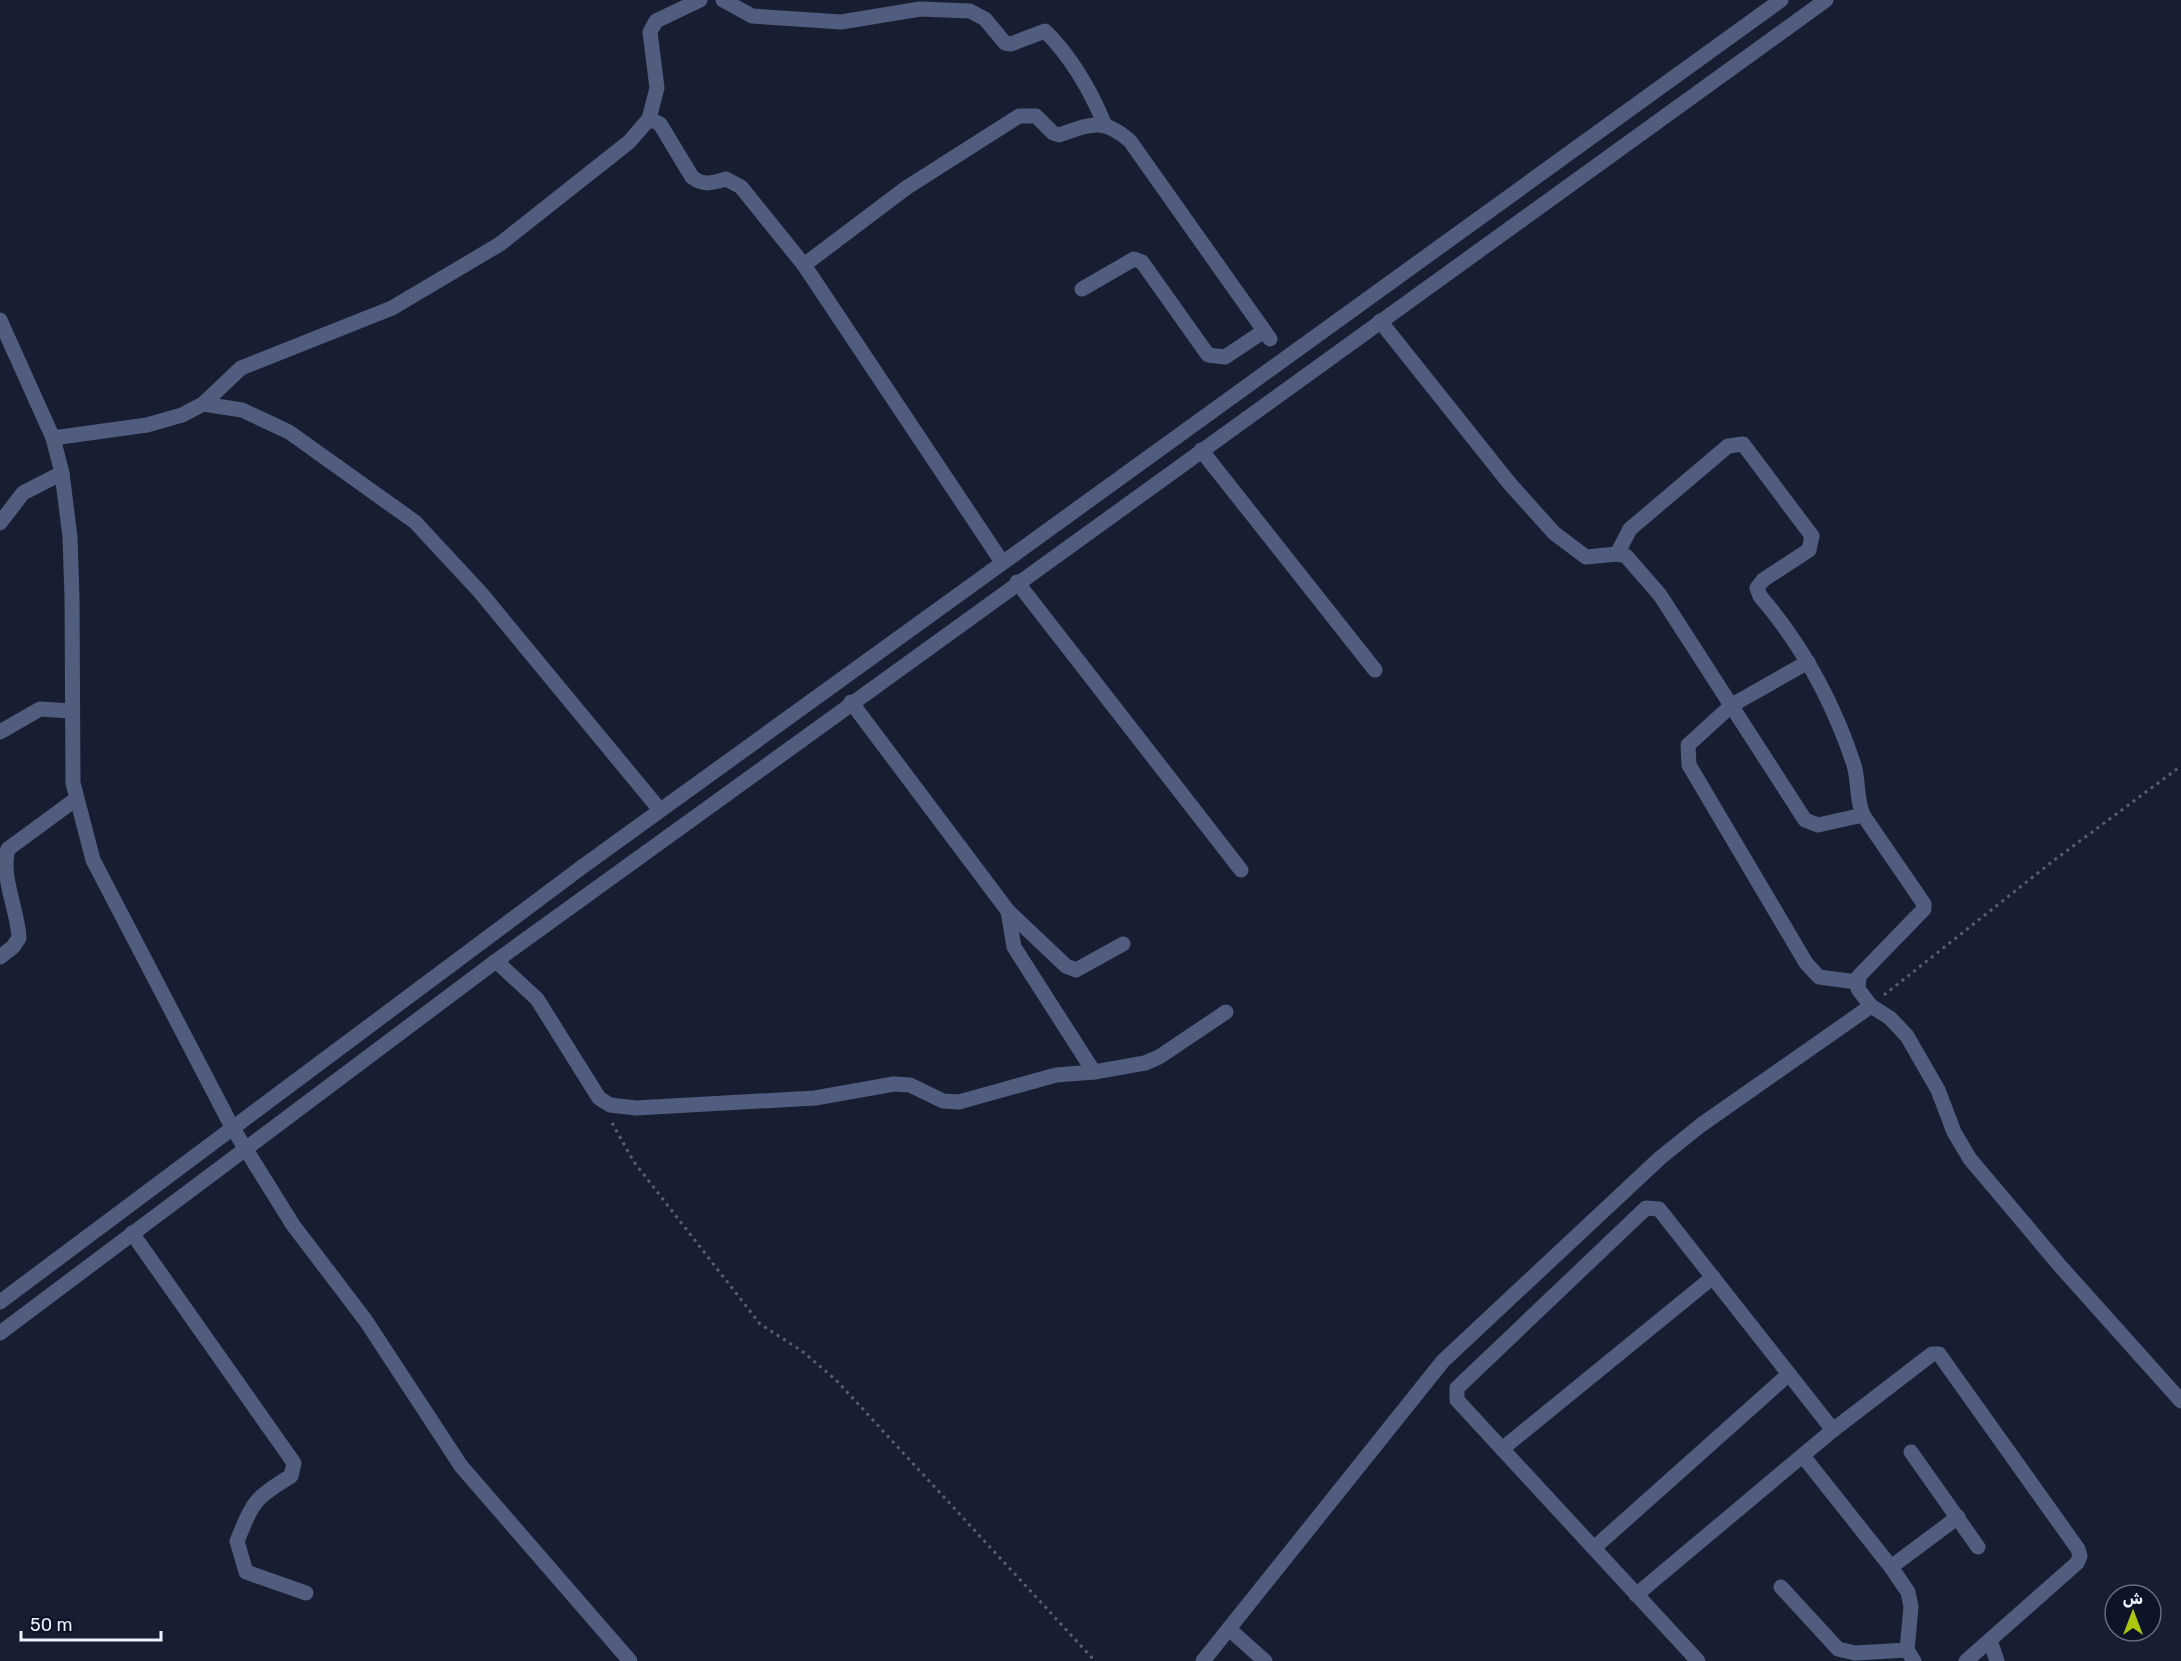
<svg xmlns="http://www.w3.org/2000/svg" width="2181" height="1661" font-family="Rubik,Vazirmatn,sans-serif">
<rect width="100%" height="100%" fill="#171e32"/>
<g fill="none" stroke-linecap="round" stroke-linejoin="round">
<!-- path -->
<g stroke="#585e6f" stroke-width="3" stroke-dasharray="3 4.5" stroke-linecap="butt">
<polyline points="1884,995 2053,861 2181,766"/>
<polyline points="612,1123 634,1162 760,1324 802,1351 836,1380 1095,1661"/>
</g>
<!-- minor -->
<g stroke="#515d7e" stroke-width="15">
<path d="M 723,0 L 752,16 L 841,22 L 920,9 L 970,11 L 985,19 L 1005,43 L 1011,44 L 1045,31 C 1070,55 1091,91 1104,123"/>
<path d="M 649,119 L 660,124 L 692,177 C 703,186 712,183 726,179 L 741,187 L 804,265 L 1002,562"/>
<path d="M 804,265 L 906,188 L 1019,116 L 1036,116 L 1053,133 L 1059,135 C 1091,124 1103,117 1130,141 L 1270,339"/>
<polyline points="1082,289 1134,259 1142,262 1208,355 1225,357 1264,331"/>
<polyline points="0,320 53,438 62,473 70,537 72,597 73,783 93,860 232,1127 293,1225 366,1321 461,1466 630,1661"/>
<polyline points="1380,321 1510,484 1554,533 1586,557 1617,554 1626,556 1660,595 1805,820 1818,825 1863,815 1924,904 1924,909 1859,976 1858,989 1871,1006 1890,1018 1907,1036 1938,1090 1954,1132 1970,1159 2061,1267 2181,1401"/>
<polyline points="203,404 242,410 289,432 415,522 480,592 660,810"/>
<polyline points="53,438 147,425 182,415 203,404 241,368 392,308 500,244 629,142 649,119 657,88 650,32 656,21 700,0"/>
<polyline points="1201,450 1375,670"/>
<polyline points="0,523 23,493 62,473"/>
<path d="M 1617,554 L 1630,529 L 1728,446 L 1743,444 L 1812,536 L 1809,550 L 1763,580 L 1757,588 L 1760,596 C 1802,645 1834,704 1854,765 C 1859,782 1856,799 1863,815"/>
<polyline points="1017,582 1241,870"/>
<polyline points="1808,662 1732,705 1688,745 1689,765 1806,963 1819,977 1857,982"/>
<polyline points="851,702 1008,911 1066,966 1076,970 1123,944"/>
<polyline points="0,732 40,709 71,711"/>
<polyline points="1008,911 1014,947 1094,1072"/>
<path d="M 0,957 L 13,947 L 19,938 C 18,910 0,876 8,849 L 76,799"/>
<polyline points="496,961 537,999 599,1098 610,1105 636,1108 815,1098 894,1084 910,1085 943,1101 959,1102 1056,1075 1094,1072 1145,1063 1159,1057 1226,1012"/>
<path d="M 132,1233 L 294,1463 L 291,1476 C 253,1499 254,1501 237,1541 L 246,1572 L 306,1593"/>
<polyline points="0,1302 582,867 1781,0"/>
<polyline points="0,1333 496,961 1826,0"/>
<polyline points="1502,1449 1713,1277"/>
<polyline points="1911,1452 1978,1547"/>
<polyline points="1803,1456 1891,1567 1908,1592 1911,1607 1907,1650 1914,1661"/>
<polyline points="1594,1548 1789,1374"/>
<polyline points="1891,1567 1958,1517"/>
<polyline points="1781,1587 1838,1649 1855,1653 1907,1650"/>
<polyline points="1636,1595 1833,1430 1932,1354 1939,1354 2078,1549 2080,1556 2077,1563 1966,1661"/>
<polyline points="1229,1629 1265,1661"/>
<polyline points="1990,1640 1997,1661"/>
<polyline points="1203,1661 1443,1361 1660,1158 1701,1125 1871,1006"/>
<polyline points="1698,1661 1457,1400 1457,1388 1646,1208 1659,1209 1833,1430"/>
</g>
</g>
<!-- north arrow -->
<g transform="translate(2133 1613)"><circle r="28" fill="#0e1428" stroke="#676c7d" stroke-width="1.5"/>
<path d="M0-4.5L10 22L0 15L-10 22Z" fill="#adc610"/>
<text y="-9" font-size="16" font-weight="bold" text-anchor="middle" fill="#edf1fd">ش</text>
</g>
<!-- scale -->
<path d="M21 1631v9h140v-9" fill="none" stroke="#edf1fd" stroke-width="3"/>
<text x="30" y="1631" font-size="18" fill="#edf1fd" stroke="#0e1428" stroke-width="4.5" paint-order="stroke">50 m</text>
</svg>
